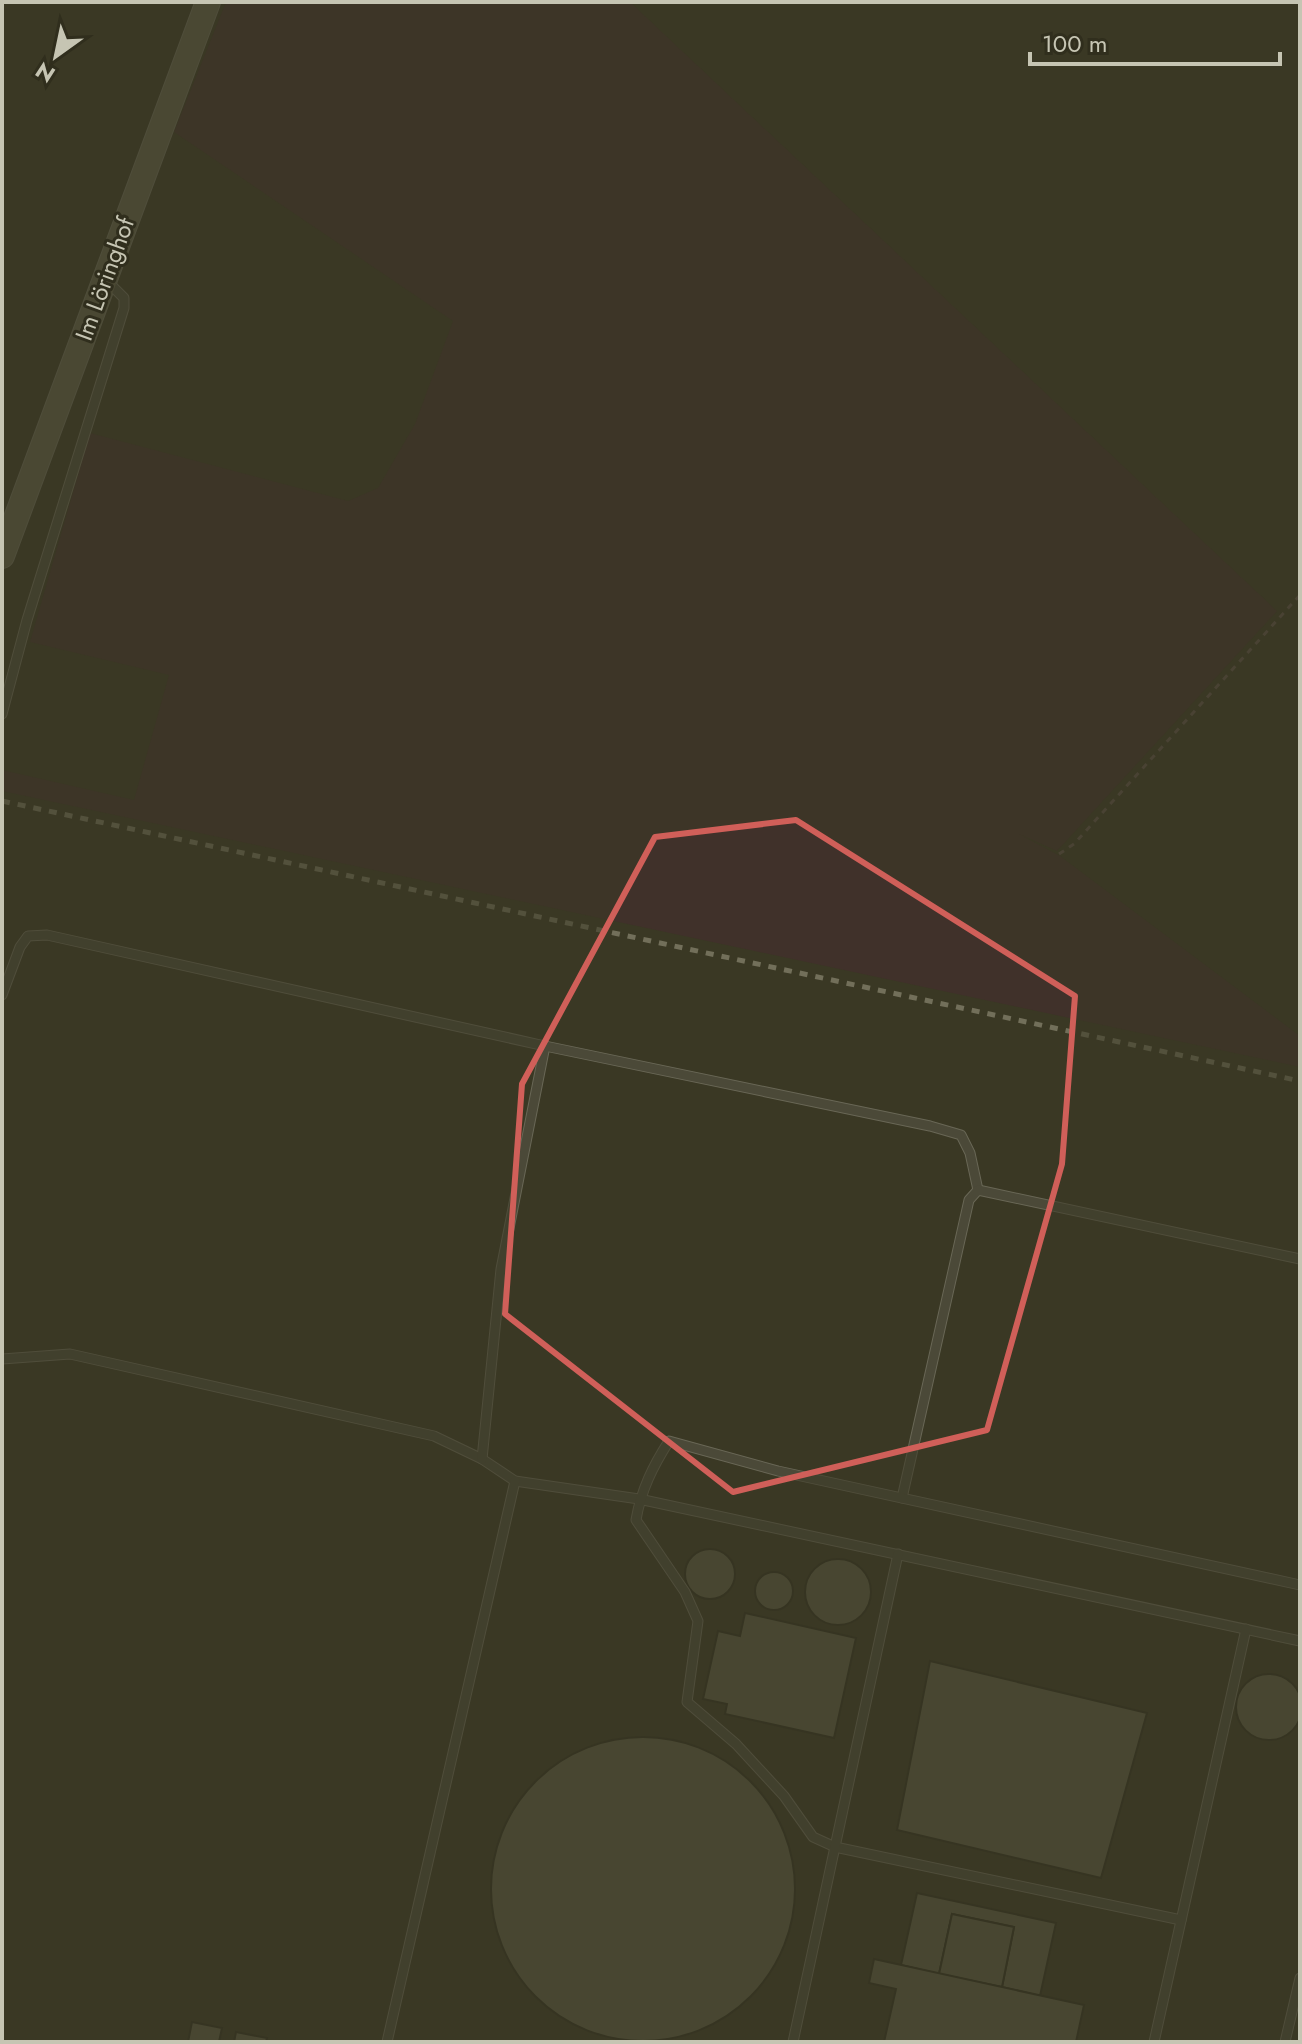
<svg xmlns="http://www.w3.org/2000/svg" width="1302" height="2044" font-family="Jost,sans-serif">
<rect width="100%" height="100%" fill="#3a3824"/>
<!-- green -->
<polygon fill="#40312a" points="226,2 630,2 1277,611 1057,851 1019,834 1060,856 1300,1036 1300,1067 2,791 2,770 134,800 169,675 30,642 90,433 348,501 378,488 415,424 453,321 174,132"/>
<!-- building -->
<g fill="#595841" stroke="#32301f" stroke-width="2">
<circle cx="710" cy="1574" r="25"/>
<circle cx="838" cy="1592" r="33"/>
<circle cx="774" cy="1591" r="19"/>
<polygon points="745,1613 856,1638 834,1738 725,1714 727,1704 703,1699 718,1631 740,1636"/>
<polygon points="930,1661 1147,1713 1101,1878 897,1830"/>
<circle cx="1269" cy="1707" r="33"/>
<circle cx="643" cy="1889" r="152"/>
<polygon points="917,1893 1056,1923 1040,1996 1002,1987 1014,1927 952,1914 939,1974 901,1965"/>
<polygon points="952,1914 1014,1927 1002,1987 939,1974"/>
<polygon points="874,1959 1084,2005 1076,2042 884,2042 896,1989 869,1983"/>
<polygon points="192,2022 222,2028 219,2042 188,2042"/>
<polygon points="236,2032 267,2038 266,2042 234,2042"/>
</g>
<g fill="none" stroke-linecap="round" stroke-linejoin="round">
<defs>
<g id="lane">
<polyline points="2,714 27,620 124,308 124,298 108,282"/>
<polyline points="2,995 20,947 28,936 47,935 545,1046 930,1126 961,1135 970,1153 978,1190"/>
<polyline points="2,1359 70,1354 434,1436 482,1459 515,1481 639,1499 1300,1641"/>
<polyline points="482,1459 501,1269 545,1046"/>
<polyline points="902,1498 969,1200 978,1190 1300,1259"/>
<path d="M 1181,1920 L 835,1847 L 813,1837 L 784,1796 L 736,1744 L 687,1702 L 698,1621 L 685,1592 L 636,1520 C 641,1490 653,1466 669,1441 L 778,1471 L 1300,1585"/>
<polyline points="387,2042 515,1481"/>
<polyline points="793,2042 898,1554"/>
<polyline points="1154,2042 1246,1629"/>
<polyline points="1285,2042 1300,1978"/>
</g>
<polyline id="secondary" points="2,556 208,2"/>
</defs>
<!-- lane casing -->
<use href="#lane" stroke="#696756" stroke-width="11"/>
<!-- secondary casing -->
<use href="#secondary" stroke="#696756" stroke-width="26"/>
<!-- path -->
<polyline stroke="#5b4f46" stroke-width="3" stroke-dasharray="6 6" stroke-linecap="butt" points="1059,854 1074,844 1300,595"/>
<!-- lane -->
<use href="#lane" stroke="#4b4938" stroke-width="9"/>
<!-- secondary -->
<use href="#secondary" stroke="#5e5c46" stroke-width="24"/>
<!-- rail -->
<polyline stroke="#726f5a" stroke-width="5" stroke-dasharray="8 8" stroke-linecap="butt" points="2,801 1300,1081"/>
</g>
<!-- marked area -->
<path d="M0 0H1302V2044H0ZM 796,820 L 1075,996 L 1062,1164 L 987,1430 L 733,1492 L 505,1314 L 522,1084 L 655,837 Z" fill="#3a3824" fill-opacity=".55" fill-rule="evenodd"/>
<path fill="none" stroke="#d05f59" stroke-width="6" stroke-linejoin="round" d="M 796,820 L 1075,996 L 1062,1164 L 987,1430 L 733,1492 L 505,1314 L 522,1084 L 655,837 Z"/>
<g text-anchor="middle" stroke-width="6" stroke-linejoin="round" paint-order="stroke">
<!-- street labels -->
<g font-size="24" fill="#c6c5b3" stroke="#302e1d">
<text transform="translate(105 279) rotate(-70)" y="8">Im Löringhof</text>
</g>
</g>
<!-- border -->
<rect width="1302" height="2044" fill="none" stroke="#c6c5b3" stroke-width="8"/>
<!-- north arrow -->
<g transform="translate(56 56) rotate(213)" stroke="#302e1d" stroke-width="6" paint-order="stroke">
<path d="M0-6L14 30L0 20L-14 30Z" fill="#c6c5b3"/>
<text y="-12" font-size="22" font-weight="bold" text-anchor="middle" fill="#c6c5b3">N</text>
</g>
<!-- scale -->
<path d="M1030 52v12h250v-12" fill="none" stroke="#c6c5b3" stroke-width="4"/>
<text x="1042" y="52" font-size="24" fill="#c6c5b3" stroke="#302e1d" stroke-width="6" paint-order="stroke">100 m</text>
</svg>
